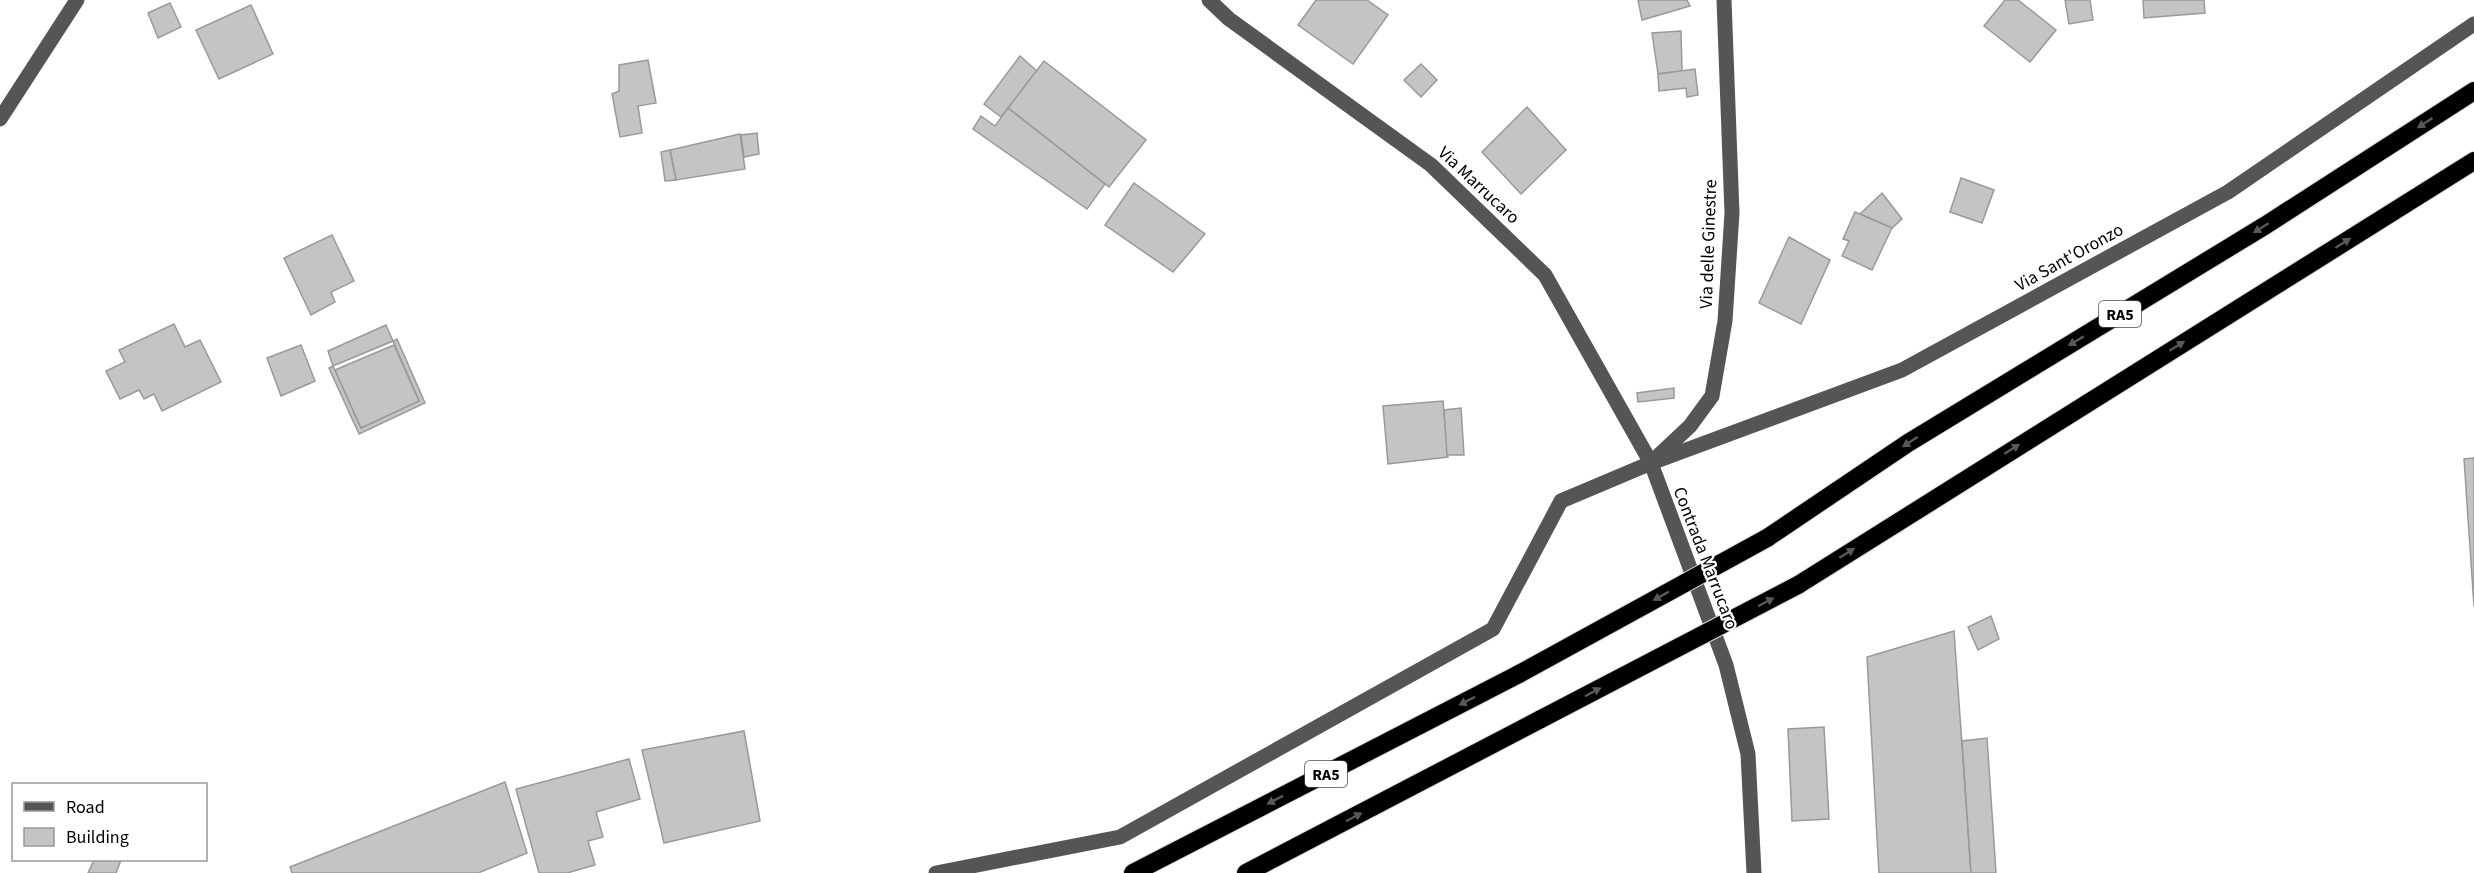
<svg xmlns="http://www.w3.org/2000/svg" width="2474" height="873" font-family="'Source Sans 3',sans-serif">
<rect width="100%" height="100%" fill="#fff"/>
<!-- building -->
<g fill="#c4c4c4" stroke="#999" stroke-width="1.5">
<polygon points="1316,0 1367,0 1388,15 1353,64 1298,25"/>
<polygon points="1638,0 1687,0 1690,6 1642,20"/>
<polygon points="2005,0 2018,0 2056,30 2030,62 1984,26"/>
<polygon points="2065,0 2090,0 2093,20 2069,24"/>
<polygon points="2143,0 2204,0 2205,13 2144,18"/>
<polygon points="170,3 181,27 158,38 148,13"/>
<polygon points="251,5 273,54 219,79 196,30"/>
<polygon points="1681,31 1682,71 1658,74 1652,33"/>
<polygon points="1020,56 1037,71 1001,117 984,104"/>
<polygon points="648,60 656,103 638,106 642,133 620,137 612,94 619,91 619,65"/>
<polygon points="1044,61 1146,140 1109,187 1008,108"/>
<polygon points="1421,64 1437,80 1421,97 1404,80"/>
<polygon points="1695,69 1698,95 1687,97 1686,88 1659,91 1658,74"/>
<polygon points="1527,107 1566,150 1521,194 1482,152"/>
<polygon points="1008,108 1105,184 1087,209 973,129 981,116 995,126"/>
<polygon points="757,133 759,154 744,157 741,135"/>
<polygon points="740,134 745,169 676,180 670,150"/>
<polygon points="670,150 676,180 665,181 661,152"/>
<polygon points="1961,178 1994,190 1982,223 1950,212"/>
<polygon points="1134,183 1205,234 1173,272 1105,225"/>
<polygon points="1882,193 1902,219 1892,228 1860,214"/>
<polygon points="1855,212 1892,228 1872,270 1842,256 1849,241 1843,239"/>
<polygon points="332,235 354,281 331,292 335,302 311,315 284,258"/>
<polygon points="1789,237 1830,260 1801,324 1759,303"/>
<polygon points="174,324 185,347 200,340 221,382 162,411 154,394 144,399 139,390 120,399 106,371 125,362 119,350"/>
<polygon points="386,325 393,341 333,366 328,351"/>
<polygon points="397,339 425,403 359,434 329,368 333,366 361,428 419,401 393,341"/>
<polygon points="301,345 315,381 281,396 267,358"/>
<polygon points="394,345 419,401 361,428 335,370"/>
<polygon points="1674,388 1674,398 1638,402 1637,393"/>
<polygon points="1443,401 1448,457 1388,464 1383,406"/>
<polygon points="1461,408 1464,455 1447,455 1444,410"/>
<polygon points="2474,458 2474,606 2464,459"/>
<polygon points="1991,616 1999,639 1978,650 1968,627"/>
<polygon points="1954,631 1971,873 1879,873 1867,657"/>
<polygon points="1824,727 1829,819 1792,821 1788,729"/>
<polygon points="744,731 760,821 664,843 642,750"/>
<polygon points="1987,738 1996,873 1971,873 1962,741"/>
<polygon points="629,759 640,799 596,812 603,837 588,841 595,865 567,873 539,873 516,789"/>
<polygon points="505,782 527,853 478,873 292,873 290,867"/>
<polygon points="94,860 121,860 116,873 88,873"/>
</g>
<g fill="none" stroke-linecap="round" stroke-linejoin="round">
<defs>
<g id="highway">
<polyline points="1767,538 1908,443 2266,225 2474,91"/>
<polyline points="1798,585 2474,161"/>
<polyline points="1133,873 1519,674"/>
<polyline points="1246,873 1541,719"/>
</g>
</defs>
<!-- highway casing -->
<use href="#highway" stroke="#dbdbdb" stroke-width="20"/>
<!-- minor -->
<g stroke="#555" stroke-width="15">
<polyline points="1209,0 1229,19 1431,165 1545,275 1651,463 1726,665 1748,754 1754,873"/>
<polyline points="0,119 77,0"/>
<polyline points="1657,457 1690,426 1712,396 1725,321 1732,213 1724,0"/>
<polyline points="936,873 1120,837 1493,629 1561,501 1651,463 1902,370 2228,192 2474,24"/>
</g>
<!-- highway -->
<use href="#highway" stroke="#000" stroke-width="18"/>
<defs>
<g id="highway-bridge">
<polyline points="1519,674 1767,538"/>
<polyline points="1541,719 1798,585"/>
</g>
</defs>
<!-- highway-bridge casing -->
<use href="#highway-bridge" stroke="#dbdbdb" stroke-width="20" stroke-linecap="butt"/>
<!-- highway-bridge -->
<use href="#highway-bridge" stroke="#000" stroke-width="18"/>
</g>
<!-- one-way arrows -->
<defs><path id="oneway-solid" d="M-6-.8H1V-3.2L6.5 0L1 3.2V.8H-6Z" transform="scale(1.5)"/></defs>
<g fill="#595959">
<use href="#oneway-solid" transform="translate(2425 123) rotate(147)"/>
<use href="#oneway-solid" transform="translate(2261 228) rotate(148)"/>
<use href="#oneway-solid" transform="translate(2343 243) rotate(-32)"/>
<use href="#oneway-solid" transform="translate(2076 341) rotate(149)"/>
<use href="#oneway-solid" transform="translate(2177 346) rotate(-32)"/>
<use href="#oneway-solid" transform="translate(1910 442) rotate(147)"/>
<use href="#oneway-solid" transform="translate(2012 449) rotate(-32)"/>
<use href="#oneway-solid" transform="translate(1847 553) rotate(-32)"/>
<use href="#oneway-solid" transform="translate(1661 596) rotate(151)"/>
<use href="#oneway-solid" transform="translate(1766 602) rotate(-28)"/>
<use href="#oneway-solid" transform="translate(1593 692) rotate(-28)"/>
<use href="#oneway-solid" transform="translate(1467 701) rotate(153)"/>
<use href="#oneway-solid" transform="translate(1275 800) rotate(153)"/>
<use href="#oneway-solid" transform="translate(1354 817) rotate(-28)"/>
</g>
<g text-anchor="middle" stroke-width="4.5" stroke-linejoin="round" paint-order="stroke">
<!-- shield labels -->
<g fill="#fff" stroke="#4c4c4c" stroke-width="1.5">
<rect x="2099" y="301" width="42" height="26" rx="4.5"/>
<rect x="1305" y="761" width="42" height="26" rx="4.5"/>
</g>
<g font-size="16" font-weight="bold" fill="#000">
<text x="2120" y="320">RA5</text>
<text x="1326" y="780">RA5</text>
</g>
<!-- street labels -->
<g font-size="18" fill="#000" stroke="#fff">
<text transform="translate(1479 185) rotate(43)" y="6">Via Marrucaro</text>
<text transform="translate(1708 244) rotate(-88)" y="6">Via delle Ginestre</text>
<text transform="translate(2069 257) rotate(-29)" y="6">Via Sant'Oronzo</text>
<text transform="translate(1706 558) rotate(69)" y="6">Contrada Marrucaro</text>
</g>
</g>
<!-- legend -->
<rect x="12" y="783" width="195" height="78" fill="#ffffff" stroke="#999999" stroke-width="1.5"/>
<rect x="24" y="802" width="30" height="9" fill="#555555" stroke="#999999" stroke-width="1.5"/>
<text x="66" y="813" font-size="18" fill="#000000">Road</text>
<rect x="24" y="828" width="30" height="18" fill="#c4c4c4" stroke="#999999" stroke-width="1.5"/>
<text x="66" y="843" font-size="18" fill="#000000">Building</text>
</svg>
